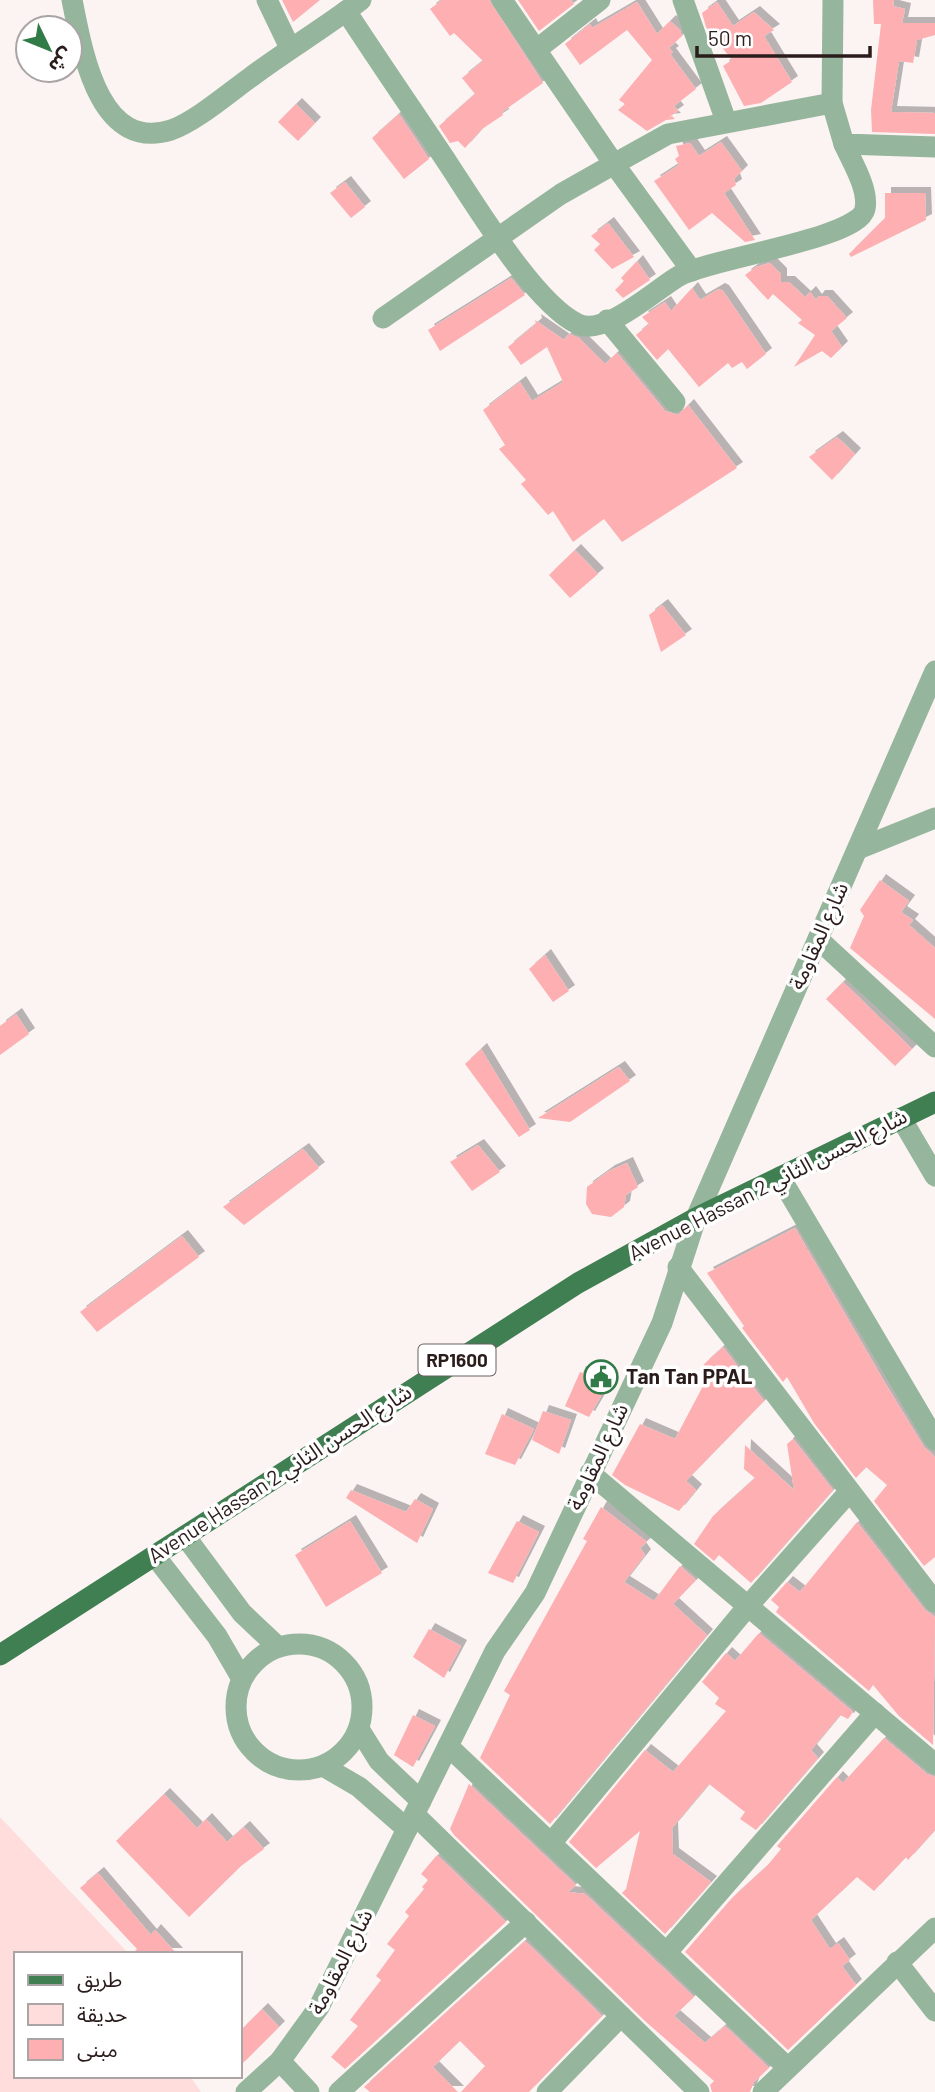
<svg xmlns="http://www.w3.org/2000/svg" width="935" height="2092" font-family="Barlow,'Noto Sans Arabic',sans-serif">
<defs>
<filter id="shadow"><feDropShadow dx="6" dy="-6" stdDeviation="0" flood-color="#0004"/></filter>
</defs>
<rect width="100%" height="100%" fill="#fcf3f3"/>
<!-- green -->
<polygon fill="#fdd" points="0,1817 129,1954 16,1954 16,2076 190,2076 201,2092 0,2092"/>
<!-- building -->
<g fill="#fdafb1" filter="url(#shadow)">
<polygon points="282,0 320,0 293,22"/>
<polygon points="442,0 489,0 543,83 502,112 503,115 482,129 465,148 458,141 450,143 439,126 475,94 462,78 483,61 454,33 450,36 430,9"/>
<polygon points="518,0 571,0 574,4 539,31"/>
<polygon points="873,0 894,0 893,6 905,9 902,23 935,23 935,35 917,40 913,63 899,61 891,112 935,113 935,134 872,132 871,110 881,24 874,24"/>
<polygon points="637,2 657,34 670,21 680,30 682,36 669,48 673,52 670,54 696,89 674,106 678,111 668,118 672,116 675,119 666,120 647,131 618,110 625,104 619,100 652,60 627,30 580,65 565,44 590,24 592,28"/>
<polygon points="717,2 733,26 754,12 774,30 764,36 792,82 761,103 744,106 723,66 732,60 706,27 702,13"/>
<polygon points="296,104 315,123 298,141 278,122"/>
<polygon points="399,114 429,159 404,179 372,138"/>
<polygon points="721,142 742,171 734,179 736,185 724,193 755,240 745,242 712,213 689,230 654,181 679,165 675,159 679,156 676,146 690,143 699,156"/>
<polygon points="345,182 365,207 351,218 330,193"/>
<polygon points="885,193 925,193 926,220 851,257 849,254 885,218"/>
<polygon points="608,223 634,257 612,269 594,250 600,244 591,236"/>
<polygon points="637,261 650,280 623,298 615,290 624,281 621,278"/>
<polygon points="770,263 781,274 781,282 789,282 805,297 810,292 816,300 819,296 827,296 847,318 831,331 842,347 831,358 822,351 794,367 815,335 798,323 802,320 773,294 768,300 745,275 756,267"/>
<polygon points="511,278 525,295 440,351 428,330"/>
<polygon points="692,288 700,300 719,289 723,291 766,354 747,369 742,362 732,368 728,363 699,387 668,349 657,360 636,335 649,324 642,317 665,302 671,311"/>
<polygon points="535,320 564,340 569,334 579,338 605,364 617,353 665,411 678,415 688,405 737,468 622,542 604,519 573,542 553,511 548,515 521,484 526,480 499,449 505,445 483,410 520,382 532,401 563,382 547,347 521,365 508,347 536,324"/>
<polygon points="837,437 855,454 832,480 809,457"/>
<polygon points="575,550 598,574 570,598 549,575"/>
<polygon points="662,605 686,635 661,652 649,615"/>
<polygon points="880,880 909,901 901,912 913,920 909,925 935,948 935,1019 850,948 864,916 860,910"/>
<polygon points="545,955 569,991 553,1002 529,969"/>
<polygon points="843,982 912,1049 895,1066 826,999"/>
<polygon points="16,1014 29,1034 0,1055 0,1026"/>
<polygon points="481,1049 530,1130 519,1137 465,1064"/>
<polygon points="619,1067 630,1081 570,1122 538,1118"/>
<polygon points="478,1145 500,1172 472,1191 450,1162"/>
<polygon points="303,1149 319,1168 244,1225 223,1207"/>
<polygon points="627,1163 638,1187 626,1195 624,1207 611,1217 592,1214 586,1204 587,1187 609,1171"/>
<polygon points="795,1228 885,1383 924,1447 935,1457 935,1557 924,1566 874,1501 887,1485 866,1467 856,1478 814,1423 787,1377 783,1382 742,1328 744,1326 707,1273"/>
<polygon points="182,1236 199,1257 97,1332 80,1312"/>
<polygon points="723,1347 764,1401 686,1481 696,1490 679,1511 625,1485 612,1475 640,1424 675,1439 712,1369 703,1365"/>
<polygon points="580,1372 608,1384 589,1417 565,1406"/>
<polygon points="543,1411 571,1420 559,1454 532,1440"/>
<polygon points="502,1414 534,1429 515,1465 485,1454"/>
<polygon points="793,1439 833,1490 751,1583 719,1555 714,1561 694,1544 713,1516 755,1478 744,1469 745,1445 794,1490 787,1444"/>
<polygon points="351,1490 406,1512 415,1499 433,1509 417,1543 346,1498"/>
<polygon points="601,1507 647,1542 640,1548 645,1555 624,1582 654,1601 680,1566 696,1580 673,1604 707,1635 550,1824 480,1758 510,1695 504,1691 587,1541 583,1539"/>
<polygon points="350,1521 382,1573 326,1607 295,1555"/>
<polygon points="517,1521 539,1532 513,1583 488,1573"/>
<polygon points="857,1522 925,1610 935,1617 933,1745 899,1716 873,1685 869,1691 776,1612 779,1607 771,1600 787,1582 800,1592"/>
<polygon points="429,1629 461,1646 444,1678 413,1657"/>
<polygon points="759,1633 853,1712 848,1719 840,1715 811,1750 818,1758 756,1830 740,1819 745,1812 709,1784 672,1828 673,1854 711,1882 665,1934 622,1893 626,1889 640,1831 596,1868 569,1842 645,1750 673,1772 726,1711 715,1704 719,1698 702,1682 726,1653 735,1661"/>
<polygon points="413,1715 435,1726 413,1767 394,1755"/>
<polygon points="884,1738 927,1774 935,1777 935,1830 908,1860 906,1857 874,1891 857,1877 811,1920 830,1949 838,1943 850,1960 842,1966 856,1985 788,2050 685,1952 732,1898 767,1866 781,1849 777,1846 837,1777 843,1783"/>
<polygon points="469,1784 576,1885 568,1892 585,1894 694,1997 674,2016 705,2043 725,2026 769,2068 754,2082 750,2092 712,2092 710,2085 714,2081 646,2022 454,1835 450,1829"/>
<polygon points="164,1794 197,1828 206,1819 227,1842 244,1827 264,1849 241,1866 189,1917 116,1841"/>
<polygon points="437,1855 506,1922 345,2069 331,2057 358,2026 350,2020 381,1980 376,1976 395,1950 387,1944 409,1916 405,1912 424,1889 422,1887 428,1880 421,1874"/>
<polygon points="98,1873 151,1935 155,1930 177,1954 132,1954 137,1949 80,1888"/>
<polygon points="525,1941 602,2016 529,2092 461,2092 485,2066 460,2041 433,2067 458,2092 370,2092 364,2087"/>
<polygon points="262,2009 279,2027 240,2066 240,2031"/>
</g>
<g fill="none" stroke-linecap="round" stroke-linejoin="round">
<!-- street -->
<g stroke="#95b69c" stroke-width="21">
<path d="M 72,0 C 82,49 98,153 171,130 C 195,122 230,92 251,77 C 287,50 326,27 361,0"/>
<polyline points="267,0 290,48"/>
<polyline points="683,0 726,121"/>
<polyline points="833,0 832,103 844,144 935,147"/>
<path d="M 346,11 C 380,63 415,114 449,165 C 476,206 536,305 578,324 C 605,337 656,289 679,276 C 710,258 859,239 865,209 C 869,189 852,162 844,144"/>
<polyline points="536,50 600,0"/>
<polyline points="692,271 614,164 668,134 832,103"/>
<polyline points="383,318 561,194 614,164 502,0"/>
<polyline points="607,320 675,402"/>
<polyline points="858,849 935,818"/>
<polyline points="818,939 935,1047"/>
<polyline points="901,1118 935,1176"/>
<polyline points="780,1177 935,1440"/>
<polyline points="678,1267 935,1602"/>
<polyline points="590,1473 935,1764"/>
<polyline points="185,1536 242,1613 278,1647"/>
<polyline points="155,1556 217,1636 242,1679"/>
<circle cx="299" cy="1707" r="63"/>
<polyline points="359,1729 379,1761 421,1801"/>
<polyline points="448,1746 787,2067"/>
<polyline points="323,1766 359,1787 407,1829"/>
<polyline points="415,1815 699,2092"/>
<polyline points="552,1842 748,1606 849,1492"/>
<polyline points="667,1952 875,1713"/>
<polyline points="897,1962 935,2011"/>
<polyline points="280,2061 309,2092"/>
<polyline points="246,2092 280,2061 319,2007 495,1651 535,1593 662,1323 696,1218 935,671"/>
<polyline points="339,2092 526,1922"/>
<polyline points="547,2092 621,2016"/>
<polyline points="763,2092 935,1928"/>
</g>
<!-- primary -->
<polyline stroke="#3f7f52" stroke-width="21" points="0,1655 578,1283 696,1218 935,1102"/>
</g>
<!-- icons -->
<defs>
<symbol id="civic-ring" viewBox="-11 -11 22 22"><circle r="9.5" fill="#fff" stroke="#317b48" stroke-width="1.5"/><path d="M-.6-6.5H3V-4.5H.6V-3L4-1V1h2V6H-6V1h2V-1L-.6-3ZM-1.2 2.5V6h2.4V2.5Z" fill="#317b48"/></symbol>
</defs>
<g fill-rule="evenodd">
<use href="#civic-ring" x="582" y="1358" width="38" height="38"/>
</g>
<g text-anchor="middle" stroke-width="7" stroke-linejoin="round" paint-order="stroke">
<!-- shield labels -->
<rect fill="#fff" stroke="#6b6060" stroke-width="2" x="418.5" y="1344.5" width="77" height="31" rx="5"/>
<g font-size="19" font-weight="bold" fill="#2b1c1c">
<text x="457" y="1367">RP1600</text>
</g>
<!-- street labels -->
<g font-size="21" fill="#2b1c1c" stroke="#fff">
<text transform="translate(819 936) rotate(-66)" y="7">شارع المقاومة</text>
<text transform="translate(768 1185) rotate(-27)" y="7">Avenue Hassan 2 شارع الحسن الثاني</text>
<text transform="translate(598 1457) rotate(-65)" y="7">شارع المقاومة</text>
<text transform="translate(280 1474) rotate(-33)" y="7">Avenue Hassan 2 شارع الحسن الثاني</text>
<text transform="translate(341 1962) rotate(-63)" y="7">شارع المقاومة</text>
</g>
<!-- poi labels -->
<g font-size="21" font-weight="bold" fill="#2b1c1c" stroke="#fff" text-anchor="start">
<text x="626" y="1384">Tan Tan PPAL</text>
</g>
</g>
<!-- legend -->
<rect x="14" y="1952" width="228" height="126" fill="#ffffff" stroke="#aaa4a4" stroke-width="2"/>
<rect x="28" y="1975" width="35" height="10" fill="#3f7f52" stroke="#aaa4a4" stroke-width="2"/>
<text x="77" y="1987" font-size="21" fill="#2b1c1c">طريق</text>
<rect x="28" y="2004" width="35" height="21" fill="#ffdddd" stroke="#aaa4a4" stroke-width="2"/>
<text x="77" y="2022" font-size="21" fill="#2b1c1c">حديقة</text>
<rect x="28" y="2039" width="35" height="21" fill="#fdafb1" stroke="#aaa4a4" stroke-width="2"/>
<text x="77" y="2057" font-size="21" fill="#2b1c1c">مبنى</text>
<!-- north arrow -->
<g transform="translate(49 49) rotate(133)"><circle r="33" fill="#ffffff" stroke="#aaa4a4" stroke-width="2"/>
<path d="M0-5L12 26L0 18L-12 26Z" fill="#317b48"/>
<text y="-10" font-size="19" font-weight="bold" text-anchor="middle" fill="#2b1c1c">ش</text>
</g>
<!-- scale -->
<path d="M697 46v10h173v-10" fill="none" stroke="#2b1c1c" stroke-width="3.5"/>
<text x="708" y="46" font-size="21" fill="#2b1c1c" stroke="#ffffff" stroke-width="5" paint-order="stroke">50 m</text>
</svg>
